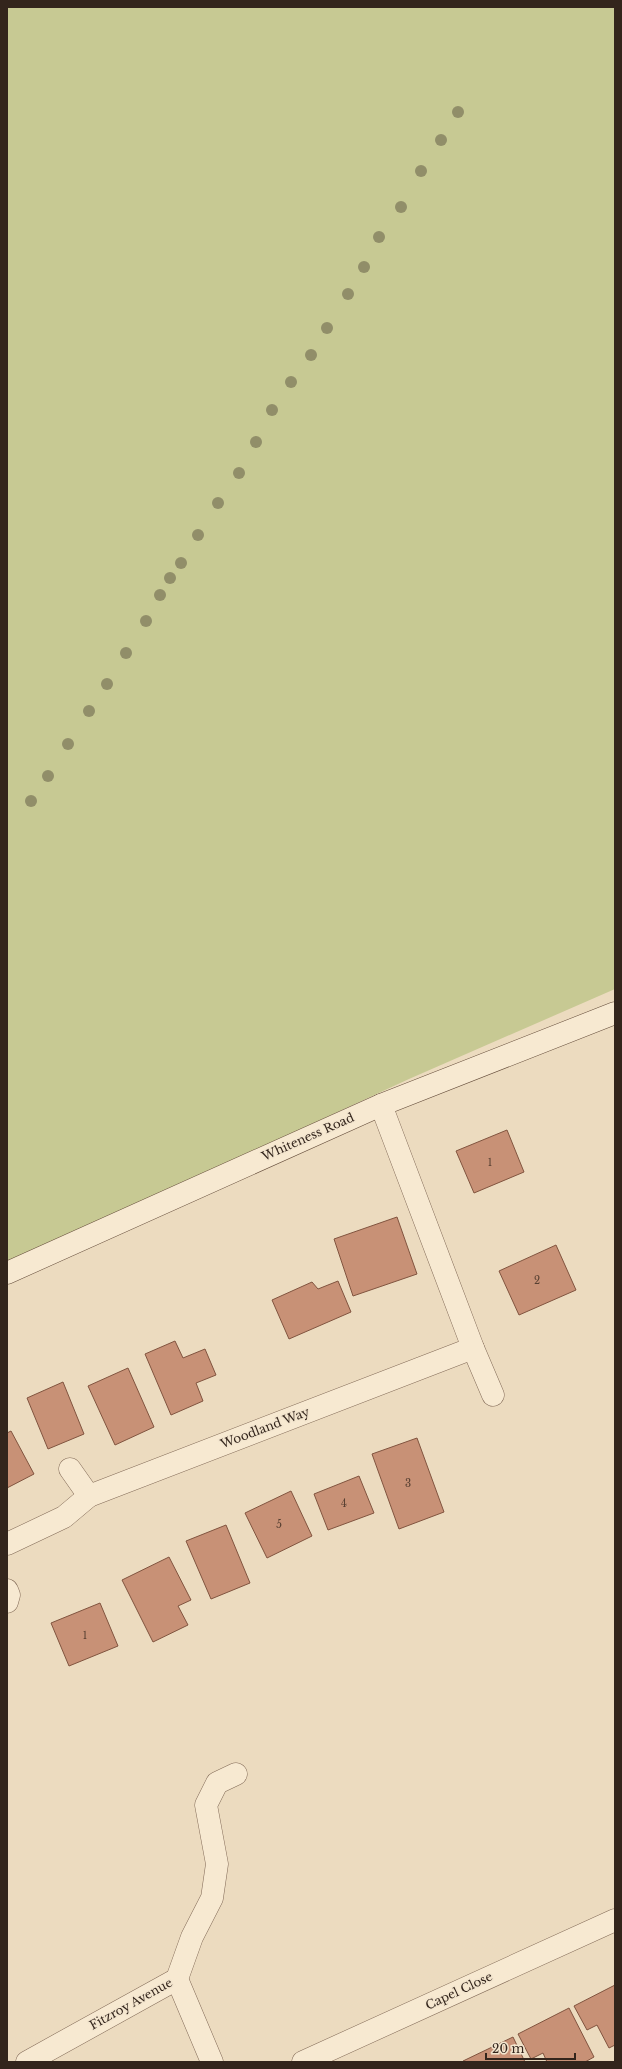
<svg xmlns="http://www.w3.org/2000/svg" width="622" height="2069" font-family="'Libre Baskerville',serif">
<rect width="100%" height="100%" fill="#ecdbbf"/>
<!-- green -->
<polygon fill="#c7c993" points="7,7 615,7 615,989 409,1079 7,1265"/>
<!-- building -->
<g fill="#c89176" stroke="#81543f">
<polygon points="507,1130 524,1172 474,1193 456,1151"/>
<polygon points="397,1217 417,1274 353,1296 334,1239"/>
<polygon points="556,1245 576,1290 519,1315 499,1271"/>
<polygon points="338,1281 351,1312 289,1339 272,1300 312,1282 318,1289"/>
<polygon points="175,1341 183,1358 205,1349 216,1375 196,1383 203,1401 171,1415 145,1354"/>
<polygon points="128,1368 154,1427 115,1445 88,1386"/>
<polygon points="63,1382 84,1434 48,1449 27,1398"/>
<polygon points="11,1431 34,1474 7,1488 7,1433"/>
<polygon points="417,1438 444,1512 399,1529 372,1454"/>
<polygon points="359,1476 374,1513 328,1530 314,1494"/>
<polygon points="291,1491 312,1536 267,1558 245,1513"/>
<polygon points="226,1525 250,1583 211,1599 186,1541"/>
<polygon points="169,1557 191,1600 178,1606 188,1625 153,1642 122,1580"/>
<polygon points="100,1603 118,1646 69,1666 51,1623"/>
<polygon points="615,1985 615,2045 609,2048 597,2025 587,2030 574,2006"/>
<polygon points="569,2008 594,2057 585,2062 547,2062 543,2053 531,2059 518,2034"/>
<polygon points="513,2037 525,2062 464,2062 463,2061"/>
</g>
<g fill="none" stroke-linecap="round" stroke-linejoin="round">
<defs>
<g id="minor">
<polyline points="381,1105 473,1348 493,1395"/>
<polyline points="70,1469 89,1496 473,1348"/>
<polyline points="7,1544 64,1517 89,1496"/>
<polyline points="7,1590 9,1595 7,1602"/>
<polyline points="177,1979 192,1937 212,1898 217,1864 206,1805 217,1783 236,1774"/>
<polyline points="27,2062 177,1979 212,2062"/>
<polyline points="303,2062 615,1920"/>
</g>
<polyline id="secondary" points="7,1273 381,1105 615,1013"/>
</defs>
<!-- minor casing -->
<use href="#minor" stroke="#836b58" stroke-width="23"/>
<!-- secondary casing -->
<use href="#secondary" stroke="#654d3b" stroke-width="23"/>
<!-- minor -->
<use href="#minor" stroke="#f7e9d1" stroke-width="22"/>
<!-- secondary -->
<use href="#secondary" stroke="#f7e9d1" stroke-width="22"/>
</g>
<!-- trees -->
<g fill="#918e69">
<circle cx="458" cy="112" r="6"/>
<circle cx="441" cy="140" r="6"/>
<circle cx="421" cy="171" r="6"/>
<circle cx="401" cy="207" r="6"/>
<circle cx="379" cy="237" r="6"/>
<circle cx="364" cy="267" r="6"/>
<circle cx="348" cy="294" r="6"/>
<circle cx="327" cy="328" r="6"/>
<circle cx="311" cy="355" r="6"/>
<circle cx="291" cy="382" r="6"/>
<circle cx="272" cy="410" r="6"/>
<circle cx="256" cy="442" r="6"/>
<circle cx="239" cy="473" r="6"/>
<circle cx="218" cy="503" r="6"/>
<circle cx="198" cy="535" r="6"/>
<circle cx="181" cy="563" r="6"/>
<circle cx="170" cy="578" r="6"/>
<circle cx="160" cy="595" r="6"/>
<circle cx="146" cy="621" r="6"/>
<circle cx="126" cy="653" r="6"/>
<circle cx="107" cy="684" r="6"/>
<circle cx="89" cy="711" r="6"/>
<circle cx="68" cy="744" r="6"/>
<circle cx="48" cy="776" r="6"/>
<circle cx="31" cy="801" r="6"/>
</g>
<g text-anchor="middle" stroke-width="3" stroke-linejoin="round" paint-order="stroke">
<!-- number labels -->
<g font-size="10" fill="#584032">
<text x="490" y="1166">1</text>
<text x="537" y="1284">2</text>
<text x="408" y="1487">3</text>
<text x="344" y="1507">4</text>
<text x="279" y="1528">5</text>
<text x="85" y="1639">1</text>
</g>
<!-- street labels -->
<g font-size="12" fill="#33251c" stroke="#f3e5ce">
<text transform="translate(308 1137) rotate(-24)" y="4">Whiteness Road</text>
<text transform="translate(265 1428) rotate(-21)" y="4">Woodland Way</text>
<text transform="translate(459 1991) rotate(-25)" y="4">Capel Close</text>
<text transform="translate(131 2004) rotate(-29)" y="4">Fitzroy Avenue</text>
</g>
</g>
<!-- border -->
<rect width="622" height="2069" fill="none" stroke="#33251c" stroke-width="16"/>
<!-- scale -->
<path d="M486 2053v6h89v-6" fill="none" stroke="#33251c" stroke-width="2"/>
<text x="492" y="2053" font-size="12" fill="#33251c" stroke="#f3e5ce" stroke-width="3" paint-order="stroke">20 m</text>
</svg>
